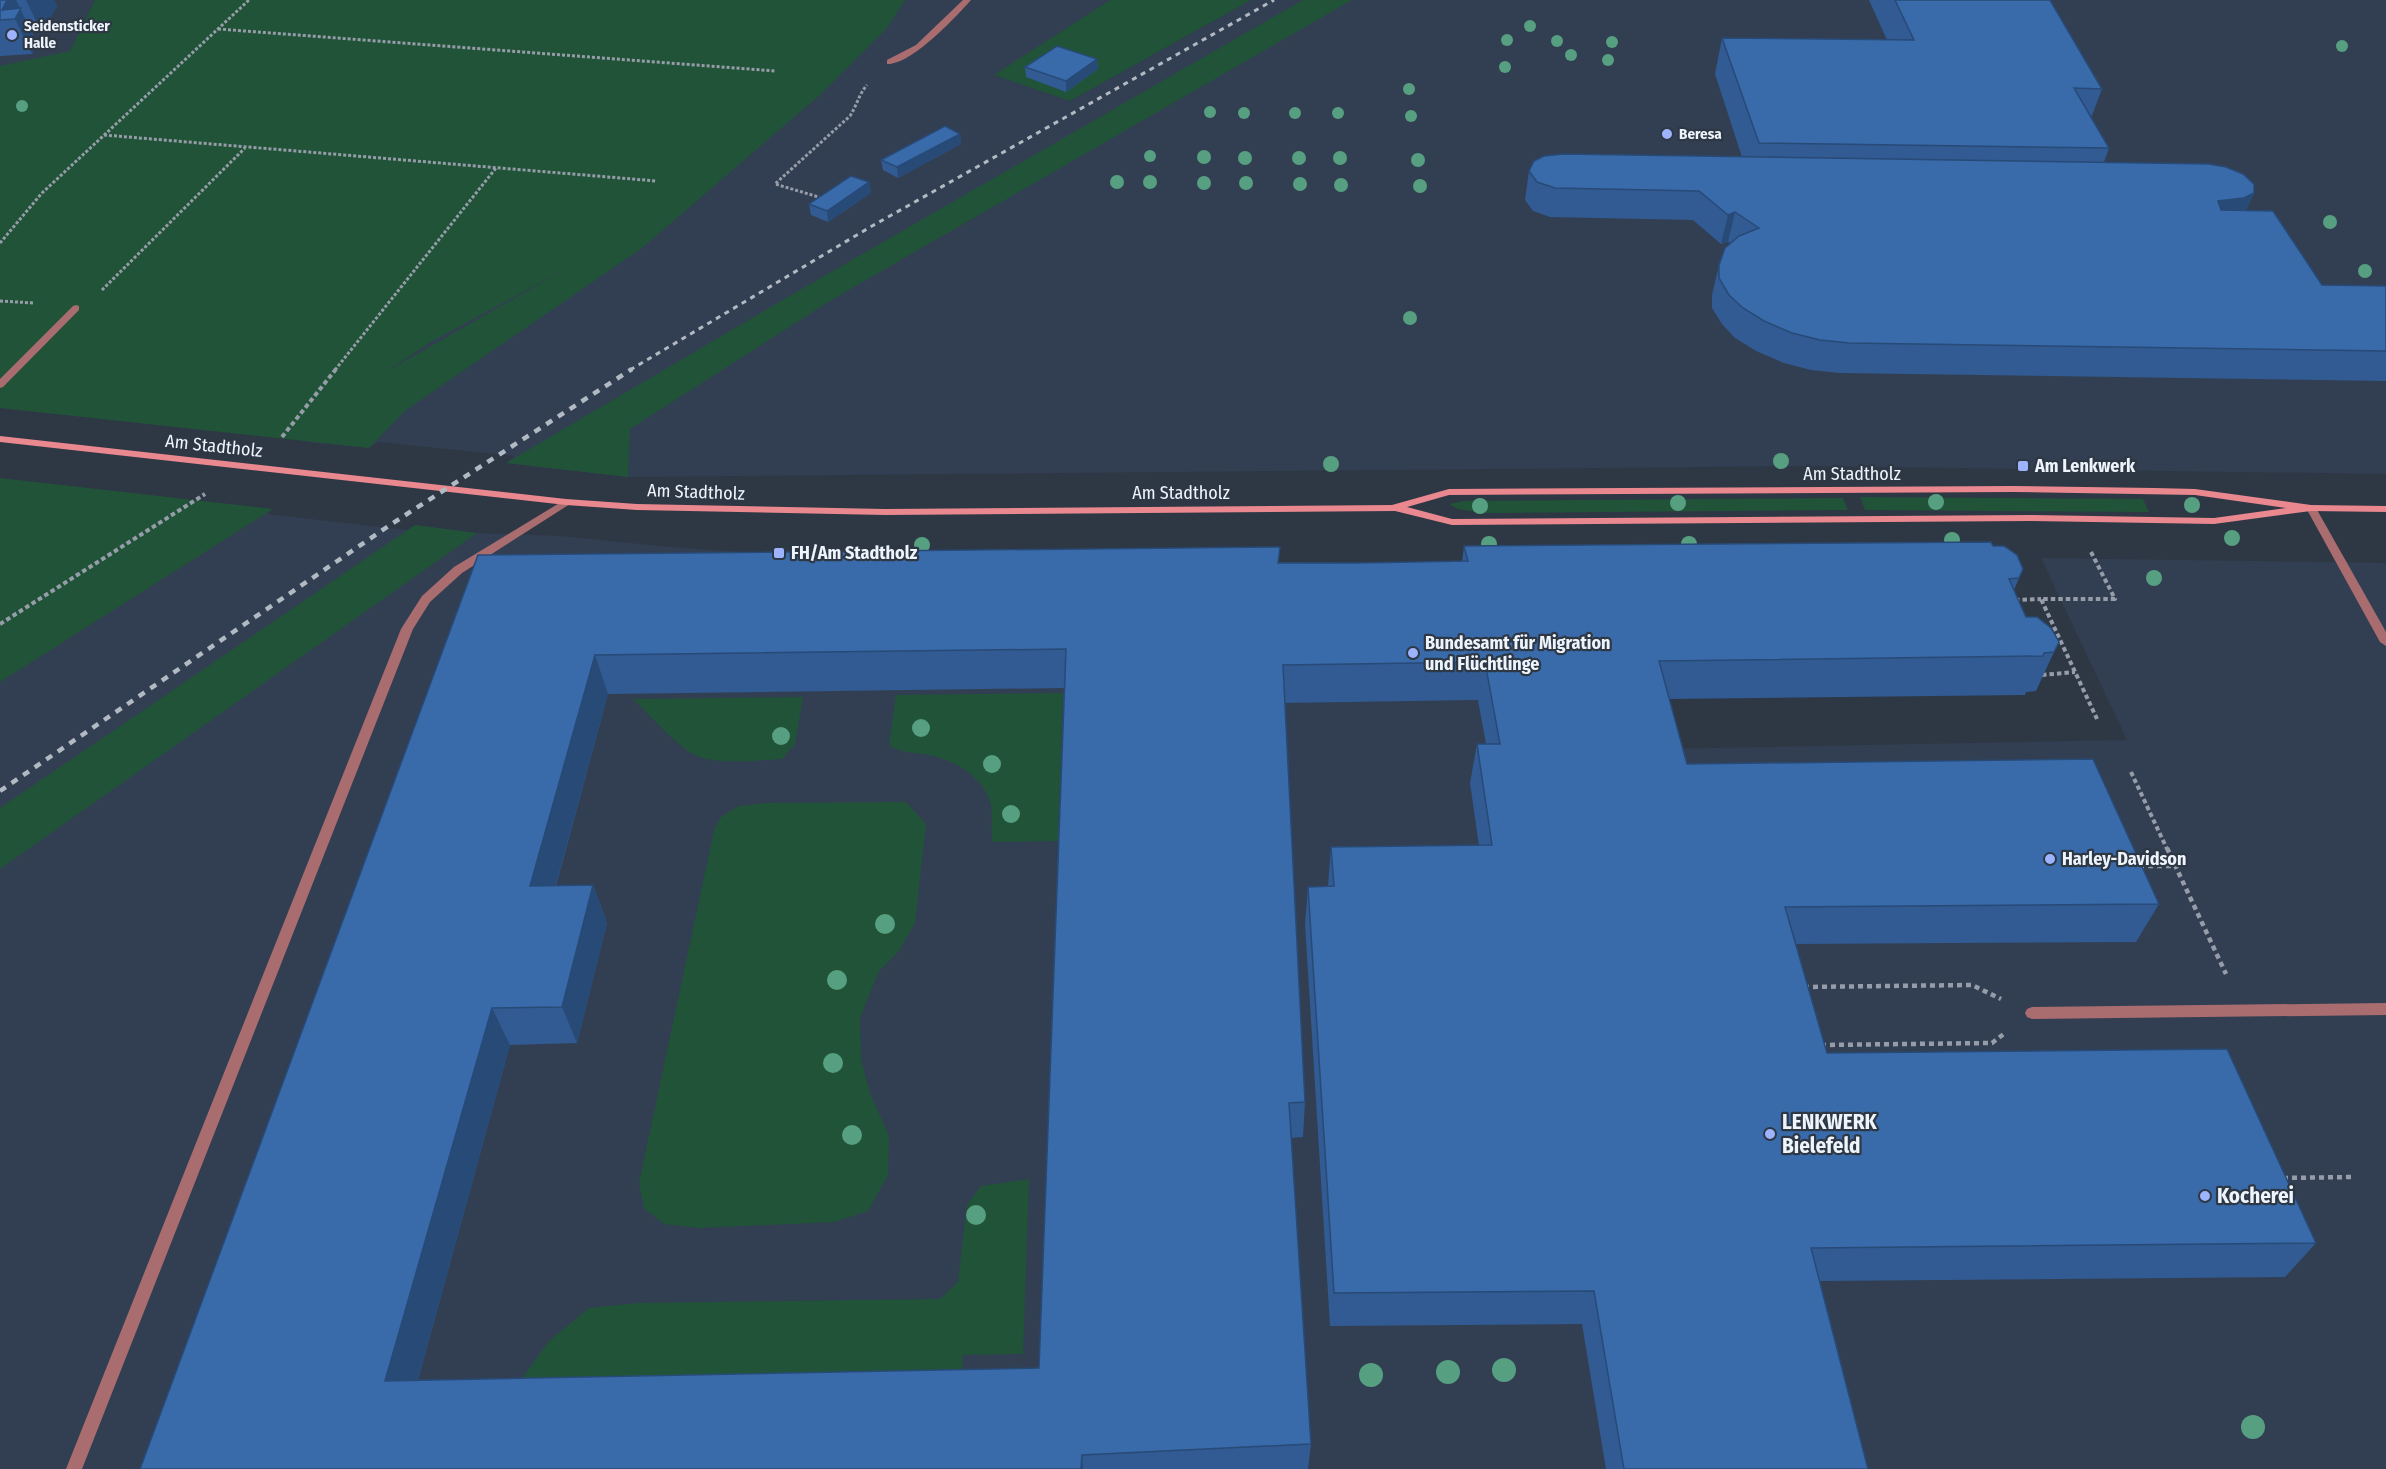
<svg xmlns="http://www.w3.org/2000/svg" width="2386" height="1469" font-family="'Fira Sans Condensed',sans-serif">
<rect width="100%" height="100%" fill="#2e3744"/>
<!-- built -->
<g fill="#323f52">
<polygon points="0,0 95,0 0,196"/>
<polygon points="888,0 1110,0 995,75 1070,101 1251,0 2386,0 2386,474 1814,466 628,477 506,463 515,456 379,442 369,448 306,442 377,377 431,342"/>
<polygon points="273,509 267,514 407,530 415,525 477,533 560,536 681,548 809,556 1281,703 1478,700 1661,749 2127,740 2041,558 2386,563 2386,1469 0,1469 0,649"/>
</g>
<!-- green -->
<g fill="#215339" fill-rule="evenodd">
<path d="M 95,0 L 905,0 L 887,28 L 821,94 L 642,248 L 406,410 L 369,448 L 0,408 L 0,66 L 70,51 ZM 569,267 L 391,369 L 390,369 L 431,342 Z"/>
<polygon points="1110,0 1251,0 1070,101 994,75"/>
<polygon points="1303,0 1352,0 833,299 630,429 628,477 506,463 786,298"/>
<polygon points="0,478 273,509 0,682"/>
<polygon points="1860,497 2143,499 2149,512 1865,510"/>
<polygon points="1843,498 1848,510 1484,513 1458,509 1449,504 1463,501"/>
<polygon points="415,525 477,533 0,869 0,808"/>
<path d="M 1063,693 L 1058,841 L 993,842 C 990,829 993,817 991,805 C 985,778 955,760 929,755 C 914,752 902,754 889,745 L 896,695 Z"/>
<path d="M 803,697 L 795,744 L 782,759 C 759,760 713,766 693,754 C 674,743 650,715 633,699 Z"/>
<polygon points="906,802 926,824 915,923 898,952 879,971 860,1018 861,1059 870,1093 889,1136 888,1175 868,1211 834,1222 698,1228 664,1224 644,1208 639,1183 714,830 721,817 739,806 766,803"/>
<polygon points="1029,1179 1023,1354 963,1355 962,1379 513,1391 549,1341 589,1308 638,1303 940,1299 958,1282 967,1205 981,1186"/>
</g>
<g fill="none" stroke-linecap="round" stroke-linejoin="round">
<!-- path-far2 -->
<g stroke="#969da8" stroke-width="3" stroke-dasharray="3 2" stroke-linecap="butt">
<polyline points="218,29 775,71"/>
<polyline points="104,135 656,181"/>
<path d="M 822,198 L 775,184 L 850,116 C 857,105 859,94 867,85"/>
<polyline points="0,243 42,193 249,0"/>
<polyline points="102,290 245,148"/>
<polyline points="0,301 34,303"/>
<polyline points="335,370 496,168"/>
</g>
<!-- path-far1 -->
<g stroke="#969da8" stroke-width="4" stroke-dasharray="4.5 3" stroke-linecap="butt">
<polyline points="282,437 336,369"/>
<polyline points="2091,552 2115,599 2041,599 2097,719"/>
<polyline points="2015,600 2041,599"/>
<polyline points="0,624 205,494"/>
<polyline points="2042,675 2075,672"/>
<polyline points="2131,772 2167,849"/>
</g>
<!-- path -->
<g stroke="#969da8" stroke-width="4.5" stroke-dasharray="5 4" stroke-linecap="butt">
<polyline points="2167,848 2226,974"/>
<polyline points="2139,866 2175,866"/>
<polyline points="1804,987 1972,985 2001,999"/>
<polyline points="1821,1045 1992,1043 2005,1033"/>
<polyline points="2283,1178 2351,1177"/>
</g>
<!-- lane -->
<g fill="#a96c6f" fill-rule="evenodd">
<path d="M 963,0 L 971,0 C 955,18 911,65 887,64 L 887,60 L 916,45 Z"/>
<polygon points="76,305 79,306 79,310 3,387 0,388 0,379 73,306"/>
<polygon points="566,499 571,502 570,504 462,573 430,602 413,629 82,1469 66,1469 401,629 422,596 454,567"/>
<polygon points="2386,1003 2386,1015 2032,1019 2027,1017 2025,1013 2027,1009 2032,1007"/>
</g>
<!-- street -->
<polygon fill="#a96c6f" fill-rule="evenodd" points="2311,505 2316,508 2386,632 2386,646 2380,642 2306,508"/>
<!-- secondary -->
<path fill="#e9888e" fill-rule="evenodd" d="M 0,436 L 566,499 L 637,504 L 885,509 L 1392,505 L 1449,489 L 2013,486 L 2155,488 L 2195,489 L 2311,505 L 2386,506 L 2386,512 L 2311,511 L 2214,524 L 2029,521 L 1452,525 L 1395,511 L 885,515 L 637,510 L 566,505 L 0,442 ZM 2013,492 L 2195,495 L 2286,508 L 2214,518 L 2029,515 L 1452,519 L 1407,507 L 1449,495 Z"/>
<!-- rail-far1 -->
<polyline stroke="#b1b9c2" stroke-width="3" stroke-dasharray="5 5" stroke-linecap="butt" points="630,370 872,226 1274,0"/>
<!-- rail -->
<polyline stroke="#b1b9c2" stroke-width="4.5" stroke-dasharray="7 7" stroke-linecap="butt" points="0,791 393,523 632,369"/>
</g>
<!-- trees -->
<g fill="#579f81">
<circle cx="1530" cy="26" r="6"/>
<circle cx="1507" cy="40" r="6"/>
<circle cx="1557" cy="41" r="6"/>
<circle cx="1612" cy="42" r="6"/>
<circle cx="2342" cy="46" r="6"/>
<circle cx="1571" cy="55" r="6"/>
<circle cx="1608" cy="60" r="6"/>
<circle cx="1505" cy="67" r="6"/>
<circle cx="1409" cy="89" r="6"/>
<circle cx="22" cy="106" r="6"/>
<circle cx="1210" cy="112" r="6"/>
<circle cx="1244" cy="113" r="6"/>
<circle cx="1295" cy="113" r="6"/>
<circle cx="1338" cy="113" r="6"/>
<circle cx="1411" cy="116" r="6"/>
<circle cx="1150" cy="156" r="6"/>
<circle cx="1204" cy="157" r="7"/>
<circle cx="1245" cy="158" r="7"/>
<circle cx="1299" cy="158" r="7"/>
<circle cx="1340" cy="158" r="7"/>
<circle cx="1418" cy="160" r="7"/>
<circle cx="1117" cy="182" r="7"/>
<circle cx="1150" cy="182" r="7"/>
<circle cx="1204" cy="183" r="7"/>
<circle cx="1246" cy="183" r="7"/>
<circle cx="1300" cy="184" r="7"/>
<circle cx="1341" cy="185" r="7"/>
<circle cx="1420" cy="186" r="7"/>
<circle cx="2330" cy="222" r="7"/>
<circle cx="2365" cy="271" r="7"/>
<circle cx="1410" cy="318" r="7"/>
<circle cx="1781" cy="461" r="8"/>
<circle cx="1331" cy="464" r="8"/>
<circle cx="1936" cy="502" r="8"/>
<circle cx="1678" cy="503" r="8"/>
<circle cx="2192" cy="505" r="8"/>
<circle cx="1480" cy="506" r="8"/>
<circle cx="2232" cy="538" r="8"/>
<circle cx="1952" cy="540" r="8"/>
<circle cx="1489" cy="544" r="8"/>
<circle cx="1689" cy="544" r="8"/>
<circle cx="922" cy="545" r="8"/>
<circle cx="2154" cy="578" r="8"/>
<circle cx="921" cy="728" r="9"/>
<circle cx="781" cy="736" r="9"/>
<circle cx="992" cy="764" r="9"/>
<circle cx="1011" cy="814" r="9"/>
<circle cx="885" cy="924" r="10"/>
<circle cx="837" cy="980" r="10"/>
<circle cx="833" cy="1063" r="10"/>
<circle cx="852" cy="1135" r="10"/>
<circle cx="976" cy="1215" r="10"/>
<circle cx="1504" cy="1370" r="12"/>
<circle cx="1448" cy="1372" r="12"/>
<circle cx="1371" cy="1375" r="12"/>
<circle cx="2253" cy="1427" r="12"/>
</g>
<!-- wall -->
<g fill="#315b92" fill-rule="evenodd">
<polygon points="0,0 54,0 57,6 51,17 38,25 29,26 37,43 32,54 0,56"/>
<polygon points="1869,0 2050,0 2102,89 2091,118 2109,148 2104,162 2254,193 2246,210 2322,285 2386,286 2386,381 1840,373 1811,370 1784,363 1756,351 1735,338 1722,324 1712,308 1712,295 1719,265 1731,243 1728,242 1721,244 1693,220 1550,217 1533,211 1525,200 1529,171 1742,157 1715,74 1722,38 1887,40"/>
<polygon points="1097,59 1098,69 1066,92 1026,77 1025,67"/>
<polygon points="960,134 961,144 898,178 883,170 881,160"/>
<polygon points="869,182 871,193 828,222 811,215 809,204"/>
<path d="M 1464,546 L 1993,546 L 2023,569 L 2014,590 L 2026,617 L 2054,652 L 2036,691 L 2026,692 L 2025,695 L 1669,699 L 1687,764 L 2159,904 L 2136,942 L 1796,944 L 1827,1053 L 2316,1243 L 2285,1277 L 1820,1281 L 1868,1469 L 1606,1469 L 1582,1324 L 1330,1326 L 1305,924 L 1308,887 L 1328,886 L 1331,847 L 1479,846 L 1470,783 L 1477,744 L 1486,744 L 1478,700 L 1285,703 L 1305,1102 L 1303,1137 L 1291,1138 L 1311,1444 L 1308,1469 L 140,1469 L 478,555 L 1356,563 L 1462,562 ZM 1064,688 L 1039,1368 L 418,1380 L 510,1045 L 577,1043 L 607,923 L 593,885 L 556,886 L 608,694 Z"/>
</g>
<!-- shaded-wall -->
<g fill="#284a77">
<polygon points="7,0 16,0 37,43 32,54 15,19 2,10"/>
<polygon points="26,0 54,0 57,6 51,17 38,25"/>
<polygon points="1097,59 1098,69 1066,92 1066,81"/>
<polygon points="960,134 961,144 898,178 897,167"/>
<polygon points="869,182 871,193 828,222 827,211"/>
<polygon points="2254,193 2240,222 2205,231 2218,201"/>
<polygon points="1735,212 1728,242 1721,244 1728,215"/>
<polygon points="595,655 608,694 545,924 530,886"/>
<polygon points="593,885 607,923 577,1043 562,1007"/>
<polygon points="492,1008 510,1045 409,1412 385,1381"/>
<polygon points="1082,1455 1083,1469 1081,1469"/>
</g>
<!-- building -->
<g fill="#396aaa" stroke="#284a77" stroke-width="1.5" fill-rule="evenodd">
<polygon points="0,0 7,0 2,10 21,8 15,19 0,20"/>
<polygon points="1895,0 2050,0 2102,89 2074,88 2109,148 1759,143 1722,38 1914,40"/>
<polygon points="1057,46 1097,59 1066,81 1025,67"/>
<polygon points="945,126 960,134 897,167 881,160"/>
<polygon points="1563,154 2209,164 2226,167 2243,174 2254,184 2254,193 2244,198 2218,201 2221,210 2273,211 2322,285 2386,286 2386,351 1849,343 1820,340 1792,333 1764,321 1743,308 1729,295 1719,278 1719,265 1725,248 1739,236 1759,228 1735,212 1728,215 1699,191 1555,188 1537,182 1529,171 1534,161 1544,156"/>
<polygon points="851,176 869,182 827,211 809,204"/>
<path d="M 1991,542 L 1993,546 L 2004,546 L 2017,555 L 2023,569 L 2019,578 L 2009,579 L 2026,617 L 2037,617 L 2051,628 L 2059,642 L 2054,652 L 2044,653 L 2043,656 L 1659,661 L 1687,764 L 2093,759 L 2159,904 L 1785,907 L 1827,1053 L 2227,1049 L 2316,1243 L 1811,1248 L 1868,1469 L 1624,1469 L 1594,1291 L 1334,1293 L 1308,887 L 1334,886 L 1331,847 L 1492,845 L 1477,744 L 1500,744 L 1485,662 L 1283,665 L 1305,1102 L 1289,1103 L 1311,1444 L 1082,1455 L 1081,1469 L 140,1469 L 478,555 L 1280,547 L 1278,563 L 1356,563 L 1468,561 L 1464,546 ZM 1066,649 L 1039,1368 L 385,1381 L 492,1008 L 562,1007 L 593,885 L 530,886 L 595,655 Z"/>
</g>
<!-- markers -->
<g fill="#9eb3fd" stroke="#2e3744" stroke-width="2">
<circle cx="12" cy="35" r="6"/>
<circle cx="1667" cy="134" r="6"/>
<rect x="2017" y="460" width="12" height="12" rx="3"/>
<rect x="773" y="547" width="12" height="12" rx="3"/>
<circle cx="1413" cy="653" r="6"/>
<circle cx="2050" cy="859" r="6"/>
<circle cx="1770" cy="1134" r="6"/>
<circle cx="2205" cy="1196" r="6"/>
</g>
<g text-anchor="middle" stroke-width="4.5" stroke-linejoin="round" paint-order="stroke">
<!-- far-poi labels -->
<g font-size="15" font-weight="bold" fill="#edf4fc" stroke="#2e3744" text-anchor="start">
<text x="24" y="31">Seidensticker<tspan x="24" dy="17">Halle</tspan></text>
<text x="1679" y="139">Beresa</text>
</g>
<!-- street labels -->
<g font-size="18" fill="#edf4fc" stroke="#2e3744">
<text transform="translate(214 446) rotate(6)" y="6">Am Stadtholz</text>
<text x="1852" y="480">Am Stadtholz</text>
<text transform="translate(696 492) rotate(2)" y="6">Am Stadtholz</text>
<text x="1181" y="499">Am Stadtholz</text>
</g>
<!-- poi labels -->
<g font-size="18" font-weight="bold" fill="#edf4fc" stroke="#2e3744" text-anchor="start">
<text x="2035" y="472">Am Lenkwerk</text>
<text x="791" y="559">FH/Am Stadtholz</text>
<text x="1425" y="649">Bundesamt für Migration<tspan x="1425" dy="21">und Flüchtlinge</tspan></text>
<text x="2062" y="865">Harley-Davidson</text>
</g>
<!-- near-poi labels -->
<g font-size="21" font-weight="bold" fill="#edf4fc" stroke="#2e3744" text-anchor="start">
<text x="1782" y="1129">LENKWERK<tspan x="1782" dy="24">Bielefeld</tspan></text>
<text x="2217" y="1203">Kocherei</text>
</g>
</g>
</svg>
